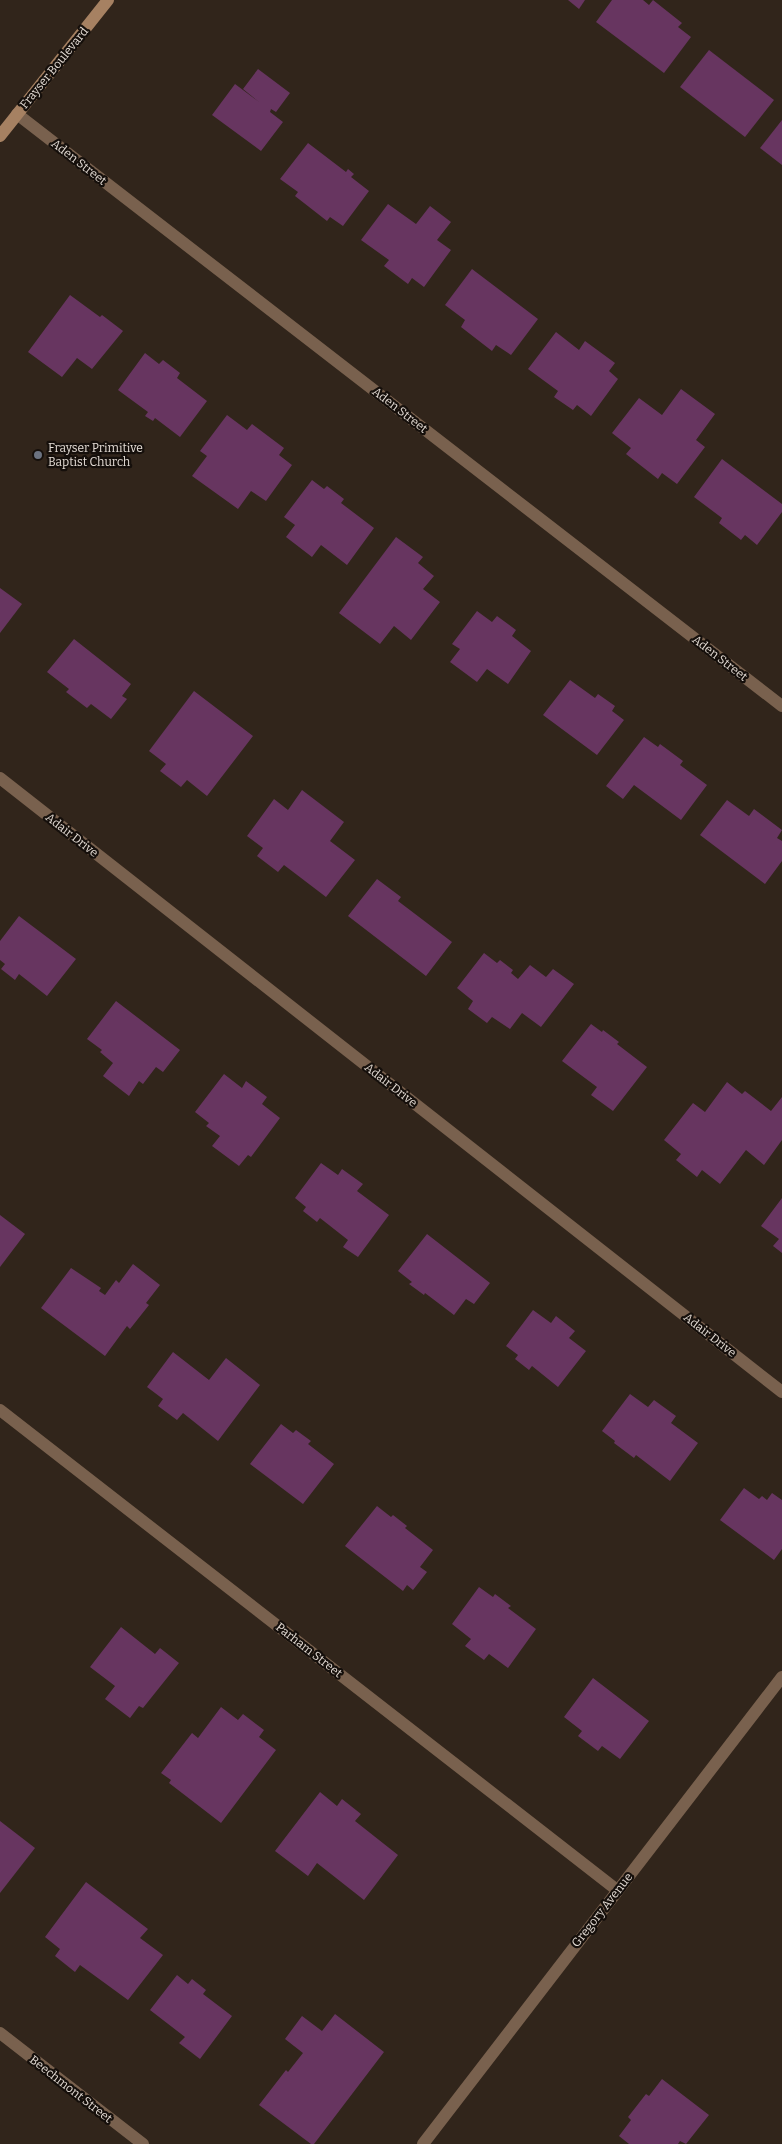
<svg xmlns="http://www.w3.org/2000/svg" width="782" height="2144" font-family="Bitter,serif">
<rect width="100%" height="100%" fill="#31251b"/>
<!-- building -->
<g fill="#673560">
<polygon points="568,0 585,0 579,9"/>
<polygon points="612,0 643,0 649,5 653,0 682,23 678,27 691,37 664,73 596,22"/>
<polygon points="709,50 774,100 745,137 680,87"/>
<polygon points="258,69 290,93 276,112 271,109 270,112 283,122 261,151 212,115 235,84 259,102 243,89"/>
<polygon points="782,120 782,165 760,148"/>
<polygon points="308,143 346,172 348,169 354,174 351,177 369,191 343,226 330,217 327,221 295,196 298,192 280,179"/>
<polygon points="388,204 416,224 430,206 451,222 437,240 451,250 424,287 412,278 408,284 384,266 389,260 361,240"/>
<polygon points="472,269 538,319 511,355 496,345 492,351 461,327 465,320 445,305"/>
<polygon points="70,295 100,317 102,315 123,331 92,369 77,358 62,377 28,352"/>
<polygon points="556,332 579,350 585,341 615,363 609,371 618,379 591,416 577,405 573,410 554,397 558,391 528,369"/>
<polygon points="145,353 159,364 163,360 180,373 177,378 207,401 180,437 155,418 153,421 145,416 148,412 118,390"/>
<polygon points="681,389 715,414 696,440 705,447 677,484 662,473 658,479 626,454 631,448 612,433 639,398 662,415"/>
<polygon points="227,415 247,430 252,424 284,448 279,455 292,465 266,501 251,491 238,509 192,476 207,456 200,451"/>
<polygon points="722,459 782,504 782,512 757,545 745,535 741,540 719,523 722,518 694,497"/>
<polygon points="312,480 324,489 327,486 344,499 341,503 374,528 347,565 321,545 312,557 286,537 295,525 284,517"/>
<polygon points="396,537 423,557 418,563 434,576 423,589 440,602 411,640 394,626 380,644 339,613"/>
<polygon points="0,588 22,604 0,633"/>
<polygon points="477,611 492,622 497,616 516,630 512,636 531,651 508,684 487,669 477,682 450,662 460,649 452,644"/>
<polygon points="74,639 131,684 122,696 127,699 111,719 91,704 87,708 66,692 69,689 47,672"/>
<polygon points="570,680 595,698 598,694 615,706 612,711 624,720 597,755 543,715"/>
<polygon points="194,691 253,736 207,796 187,780 181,787 160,771 166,764 149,751"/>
<polygon points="644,737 658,747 660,744 683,761 680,765 707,785 681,820 634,785 623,799 606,786"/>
<polygon points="302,790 344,822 330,841 355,860 326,897 284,865 278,872 257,856 263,848 247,836 274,799 288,810"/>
<polygon points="727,800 749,816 754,809 782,830 777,838 782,841 782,861 765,884 700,835"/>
<polygon points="377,879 401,897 398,901 452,942 426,976 348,916"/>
<polygon points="19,916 76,959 47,996 19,974 15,980 1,969 5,964 0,960 0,941"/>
<polygon points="484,953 497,963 500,960 513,970 511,973 518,979 530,965 546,977 553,969 574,984 541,1027 522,1013 510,1029 492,1017 487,1023 468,1009 473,1001 457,988"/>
<polygon points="116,1001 180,1050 163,1072 156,1067 143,1084 139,1081 129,1096 103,1076 113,1063 100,1052 102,1050 87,1039"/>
<polygon points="591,1024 602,1032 603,1030 619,1042 617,1044 647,1067 613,1111 591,1095 597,1087 562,1061"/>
<polygon points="224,1074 242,1088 246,1081 267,1097 262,1104 280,1118 251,1157 248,1155 239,1166 212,1146 220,1136 206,1126 209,1123 195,1112"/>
<polygon points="727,1082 742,1094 745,1091 771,1111 782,1097 782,1140 764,1165 746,1150 720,1184 702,1170 697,1177 676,1160 681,1154 664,1140 693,1103 705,1112"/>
<polygon points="321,1163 338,1175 342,1169 363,1184 357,1191 389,1215 358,1257 343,1247 348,1240 320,1218 317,1222 303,1211 306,1207 295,1198"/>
<polygon points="782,1198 782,1253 773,1246 779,1239 761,1226"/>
<polygon points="0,1215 25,1234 0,1267"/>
<polygon points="427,1234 490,1283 474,1304 466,1299 454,1315 425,1293 424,1295 409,1284 412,1282 398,1271"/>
<polygon points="133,1264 160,1285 146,1303 149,1305 130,1329 127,1326 105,1356 41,1308 71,1268 101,1288 99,1291 105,1295 116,1280 119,1283"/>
<polygon points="533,1310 551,1323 556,1316 575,1331 569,1338 586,1351 558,1387 532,1366 529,1370 515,1359 518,1355 506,1346"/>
<polygon points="173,1352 209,1380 226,1358 260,1385 218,1441 183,1413 177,1420 158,1406 163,1399 147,1387"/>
<polygon points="630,1394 648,1407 654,1400 676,1416 671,1423 698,1443 670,1481 636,1455 634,1458 614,1443 615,1441 602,1431"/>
<polygon points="281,1424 293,1433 296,1430 311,1441 308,1444 334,1464 303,1504 250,1464"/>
<polygon points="744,1488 759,1499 762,1496 767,1500 772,1493 782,1500 782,1549 774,1560 720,1520"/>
<polygon points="377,1506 391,1517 393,1515 407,1526 405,1528 433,1550 420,1567 427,1572 413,1590 407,1585 403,1591 345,1546"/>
<polygon points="479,1587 493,1597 495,1594 511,1606 508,1608 536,1629 508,1668 489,1654 484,1660 465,1646 471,1639 452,1624"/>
<polygon points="121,1627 155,1654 160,1648 179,1663 143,1708 139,1706 130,1718 105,1699 115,1686 90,1667"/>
<polygon points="593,1678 649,1721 620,1759 602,1746 598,1751 578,1736 582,1731 564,1717"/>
<polygon points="221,1707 238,1720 243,1714 264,1730 259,1737 276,1750 221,1823 169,1783 171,1780 161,1773 192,1733 198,1738"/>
<polygon points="320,1792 337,1806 342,1799 361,1814 355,1821 398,1855 364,1900 317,1863 308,1876 275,1851"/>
<polygon points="0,1821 35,1848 0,1893"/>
<polygon points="86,1882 148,1929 140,1938 163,1955 128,2000 80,1965 75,1972 55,1956 60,1949 45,1937"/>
<polygon points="177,1975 188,1984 192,1979 206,1990 203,1994 232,2016 200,2059 179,2043 185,2037 150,2010"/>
<polygon points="335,2014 384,2052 314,2144 311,2144 259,2105 286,2070 288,2072 303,2053 285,2039 302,2016 322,2031"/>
<polygon points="662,2079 709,2115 686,2144 680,2141 678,2144 629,2144 619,2136 631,2120 628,2117 646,2094 649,2096"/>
</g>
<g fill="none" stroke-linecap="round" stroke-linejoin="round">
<!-- street -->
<g stroke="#79614e" stroke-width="12">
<polyline points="17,114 782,706"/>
<polyline points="0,778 782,1392"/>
<polyline points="0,1410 617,1890"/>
<polyline points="0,2033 143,2144"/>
<polyline points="423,2144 782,1677"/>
</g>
<!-- secondary -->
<polyline stroke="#a68162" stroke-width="12" points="0,136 108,0"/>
</g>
<!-- markers -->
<circle fill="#6b7280" stroke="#150f0b" stroke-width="2" cx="38" cy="455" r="5"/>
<g text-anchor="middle" stroke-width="4.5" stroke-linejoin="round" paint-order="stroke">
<!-- street labels -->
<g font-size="12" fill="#e4dcd5" stroke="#150f0b">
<text transform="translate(54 68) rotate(-51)" y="4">Frayser Boulevard</text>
<text transform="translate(79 162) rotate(38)" y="4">Aden Street</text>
<text transform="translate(400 410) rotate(38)" y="4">Aden Street</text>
<text transform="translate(720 658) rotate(38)" y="4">Aden Street</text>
<text transform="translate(72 835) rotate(38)" y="4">Adair Drive</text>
<text transform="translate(391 1085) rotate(38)" y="4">Adair Drive</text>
<text transform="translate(710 1335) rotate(38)" y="4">Adair Drive</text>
<text transform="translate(309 1650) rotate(38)" y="4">Parham Street</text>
<text transform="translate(602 1910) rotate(-52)" y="4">Gregory Avenue</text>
<text transform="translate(71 2089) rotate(38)" y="4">Beechmont Street</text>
</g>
<!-- poi labels -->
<g font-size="12" fill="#e4dcd5" stroke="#150f0b" text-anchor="start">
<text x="48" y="452">Frayser Primitive<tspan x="48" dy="14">Baptist Church</tspan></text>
</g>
</g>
</svg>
